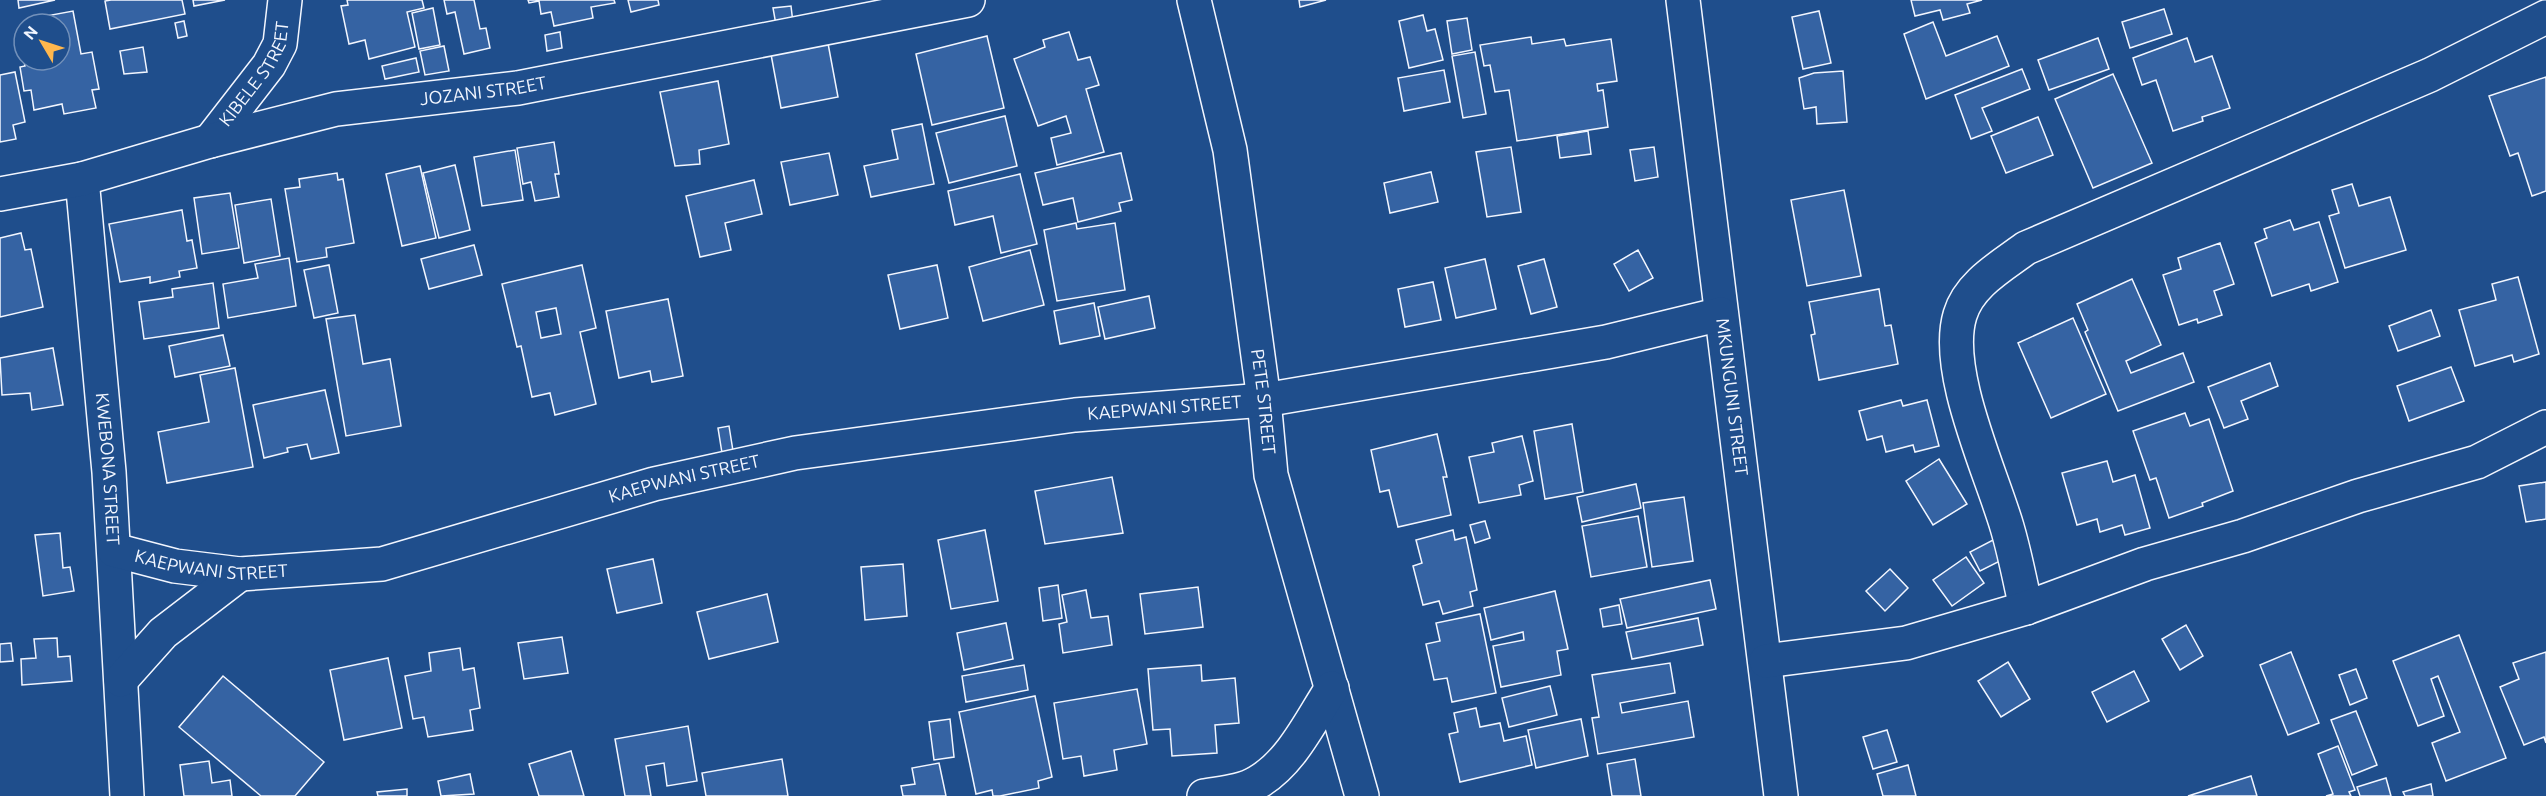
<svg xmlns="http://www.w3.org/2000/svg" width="2546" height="796" font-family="Ubuntu,sans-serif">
<rect width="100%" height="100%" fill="#1f4e8c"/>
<!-- building -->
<g fill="#3563a3" stroke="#f2f6ff" stroke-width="1.5" fill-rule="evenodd">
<polygon points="18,0 55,0 19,8"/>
<polygon points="111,0 182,0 185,14 110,29 105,1"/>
<polygon points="193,0 225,0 194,6"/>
<polygon points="347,0 422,0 424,8 407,12 415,47 369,59 365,40 349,44 341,6 348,5"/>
<polygon points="444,0 474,0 480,29 486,28 490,48 464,54 455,12 447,14"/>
<polygon points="528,0 614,0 615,3 591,7 593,18 554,26 551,12 541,14 539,1 529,3"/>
<polygon points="628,0 658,0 659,5 631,12"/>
<polygon points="1299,0 1326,0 1300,7"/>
<polygon points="1911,0 1982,0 1967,4 1970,13 1943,20 1940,10 1915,16"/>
<polygon points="791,6 793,23 776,25 773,8"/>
<polygon points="433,8 440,45 419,49 412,13"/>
<polygon points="2164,9 2172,34 2130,48 2122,22"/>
<polygon points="73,11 81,54 92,52 99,89 92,90 96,108 64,114 62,104 34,110 31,90 24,91 20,67 25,66 21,47 24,47 24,60 60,60 60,24 33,24 36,24 35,18"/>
<polygon points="1819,11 1831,63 1803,69 1792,17"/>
<polygon points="1423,15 1427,31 1435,29 1443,60 1409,68 1399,21"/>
<polygon points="1467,18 1472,50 1452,54 1447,21"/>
<polygon points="184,21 187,36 178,38 175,23"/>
<polygon points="1933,22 1946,56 1997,36 2009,66 1926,99 1904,34"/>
<polygon points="560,32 562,48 547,51 545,35"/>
<polygon points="1069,32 1078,60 1090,57 1099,85 1086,89 1104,152 1057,165 1051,138 1071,133 1066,116 1038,126 1014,59 1045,47 1043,40"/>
<polygon points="987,36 1004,108 932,125 916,54"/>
<polygon points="1531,37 1532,44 1564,39 1566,46 1611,39 1617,81 1597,84 1598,91 1603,90 1608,127 1517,141 1509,90 1495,92 1490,65 1484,66 1480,45"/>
<polygon points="827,38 838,97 781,108 770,49"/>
<polygon points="2098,38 2109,69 2049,90 2038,60"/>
<polygon points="2187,38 2195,62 2212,56 2230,108 2202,117 2203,121 2173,131 2156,80 2142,85 2133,58"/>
<polygon points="444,46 449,71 425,75 420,51"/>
<polygon points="143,47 147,72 124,74 120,51"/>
<polygon points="1475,52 1486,114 1463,118 1452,56"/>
<polygon points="416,58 419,72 385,79 382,66"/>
<polygon points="2022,69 2030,89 1982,108 1992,131 1971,139 1955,95"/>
<polygon points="1444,70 1450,102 1404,111 1398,78"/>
<polygon points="1843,71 1847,122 1817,124 1816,107 1804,109 1799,78 1814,73"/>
<polygon points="15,72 25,122 13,125 16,139 0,142 0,75"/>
<polygon points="2113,74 2152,163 2093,188 2055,99"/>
<polygon points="2546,77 2546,191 2532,196 2518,153 2510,156 2489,96"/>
<polygon points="718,81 729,144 699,150 700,164 675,166 660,92"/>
<polygon points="1005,116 1017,166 949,183 936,133"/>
<polygon points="2038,117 2053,155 2006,173 1991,136"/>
<polygon points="922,124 934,184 871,197 864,166 898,159 892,130"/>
<polygon points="1588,131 1591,154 1560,158 1557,136"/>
<polygon points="554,142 559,174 555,174 559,197 535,201 531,182 523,184 517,148"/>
<polygon points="1511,147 1521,212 1487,217 1476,152"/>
<polygon points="1654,147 1658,177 1635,181 1630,150"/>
<polygon points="515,150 523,200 482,206 474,157"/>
<polygon points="829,153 838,195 790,205 781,162"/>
<polygon points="1121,153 1132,200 1119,203 1121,211 1078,222 1073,198 1043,205 1035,173"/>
<polygon points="455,165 470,230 439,238 423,173"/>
<polygon points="420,166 436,238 402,246 386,174"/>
<polygon points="1431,172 1438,202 1390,213 1384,183"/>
<polygon points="337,173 338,180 343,179 354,243 326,248 327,257 297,262 285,189 300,187 299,179"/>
<polygon points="1020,174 1037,244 1001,253 993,216 955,225 948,191"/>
<polygon points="754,180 762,214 725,223 731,250 700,257 686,196"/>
<polygon points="2352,184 2359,206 2390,197 2406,250 2345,268 2329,216 2339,213 2332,190"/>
<polygon points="1844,190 1861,276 1807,286 1791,200"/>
<polygon points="230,193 239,248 202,254 194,198"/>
<polygon points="271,199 280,256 244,263 235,205"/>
<polygon points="182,210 187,241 192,240 197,268 179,271 180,277 150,283 150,277 120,282 109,224"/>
<polygon points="2290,220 2294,230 2319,222 2338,282 2311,291 2309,284 2272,296 2255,243 2267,238 2264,229"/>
<polygon points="1076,223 1077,229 1115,223 1125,290 1057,301 1044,230"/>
<polygon points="21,233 25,250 31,249 43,307 0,317 0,238"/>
<polygon points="2220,243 2234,284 2214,291 2222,315 2198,323 2197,319 2179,325 2163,275 2181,269 2178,258"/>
<polygon points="474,245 482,275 429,289 421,259"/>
<polygon points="1030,250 1044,305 983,321 969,267"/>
<polygon points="1638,250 1653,278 1629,291 1614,264"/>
<polygon points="289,258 296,306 228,318 223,284 258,278 255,264"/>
<polygon points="1485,259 1496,309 1456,318 1445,268"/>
<polygon points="1544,259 1557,307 1531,314 1518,266"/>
<polygon points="329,265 338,313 314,318 304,270"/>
<path d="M 582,265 L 596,328 L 580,332 L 596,404 L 555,415 L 550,393 L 532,397 L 521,346 L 517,347 L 502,284 ZM 556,308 L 561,334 L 541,338 L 536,312 Z"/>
<polygon points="937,265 948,318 900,329 888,275"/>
<polygon points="2518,277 2539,354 2514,362 2512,355 2475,366 2459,310 2496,300 2492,284"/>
<polygon points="2132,279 2161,345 2126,361 2131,373 2183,353 2194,382 2118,411 2085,332 2088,330 2077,304"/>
<polygon points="1433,282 1441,320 1405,327 1398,289"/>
<polygon points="213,283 219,328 144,339 139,302 173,297 172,289"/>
<polygon points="1879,289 1885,326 1891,325 1898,364 1819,380 1811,335 1815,334 1809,302"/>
<polygon points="1149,296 1155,328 1105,339 1098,307"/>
<polygon points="668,299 683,376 652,382 650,371 619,378 606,311"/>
<polygon points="1094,303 1100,336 1060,344 1054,311"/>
<polygon points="2431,310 2440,336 2398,351 2389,326"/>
<polygon points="355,315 363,364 390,359 401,426 346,436 326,319"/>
<polygon points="2073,318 2106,394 2051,418 2018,343"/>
<polygon points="223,335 230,366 175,377 169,346"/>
<polygon points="53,348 63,405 32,410 30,393 2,395 0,358"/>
<polygon points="2270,363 2278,386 2241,401 2248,419 2224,428 2208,387"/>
<polygon points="2451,367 2464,401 2409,421 2397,386"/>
<polygon points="235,368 253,467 167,483 158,432 209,422 200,375"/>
<polygon points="325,390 339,453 311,459 307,444 287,448 288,452 264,458 253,405"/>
<polygon points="1901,400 1903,406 1927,400 1939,446 1915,452 1913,445 1886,452 1882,436 1867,440 1859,411"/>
<polygon points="2185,413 2190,426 2209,419 2233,491 2202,503 2203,506 2169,518 2156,478 2150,480 2133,431"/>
<polygon points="1572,424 1583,492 1545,499 1534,431"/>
<polygon points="729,426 733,451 722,453 718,428"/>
<polygon points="1437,434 1447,477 1443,477 1451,515 1398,527 1389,490 1380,492 1371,450"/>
<polygon points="1522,436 1533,481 1519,485 1521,495 1479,503 1469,457 1494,452 1492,443"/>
<polygon points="1939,459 1967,504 1933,525 1906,481"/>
<polygon points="2107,461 2113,482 2135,475 2150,528 2125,535 2122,525 2100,532 2097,519 2077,525 2062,473"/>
<polygon points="1112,477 1123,533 1045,544 1035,491"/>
<polygon points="2546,482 2546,519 2526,522 2519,486"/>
<polygon points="1636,484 1641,508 1582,522 1577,497"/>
<polygon points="1684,497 1693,561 1652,567 1643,503"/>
<polygon points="1638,516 1647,567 1591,577 1582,526"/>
<polygon points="1485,521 1490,538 1475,543 1470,525"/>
<polygon points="985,530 998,601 951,609 938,540"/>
<polygon points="1453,530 1455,540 1466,537 1477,590 1470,592 1473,606 1443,614 1439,601 1423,605 1413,566 1422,563 1416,540"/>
<polygon points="60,533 63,568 70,567 74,591 43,596 35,535"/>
<polygon points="1993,540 2002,560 1980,571 1970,552"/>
<polygon points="1966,557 1984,583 1952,606 1933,580"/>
<polygon points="653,559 662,603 617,613 607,569"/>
<polygon points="903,564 907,616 865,620 861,567"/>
<polygon points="1890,569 1908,588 1885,611 1866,591"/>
<polygon points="1710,580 1716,609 1627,628 1620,599"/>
<polygon points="1058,585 1062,618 1043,621 1039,588"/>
<polygon points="1198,587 1203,627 1145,634 1140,594"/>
<polygon points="1086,590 1091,618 1108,616 1112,645 1063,653 1059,624 1067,622 1062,595"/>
<polygon points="1555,591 1568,649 1557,651 1561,675 1501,687 1493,646 1524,640 1523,632 1491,640 1484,608"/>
<polygon points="767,594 778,642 709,659 697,612"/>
<polygon points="1619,605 1622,624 1603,627 1600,609"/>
<polygon points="1480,614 1496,693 1452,702 1447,678 1434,680 1426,644 1440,641 1436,623"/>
<polygon points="1698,618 1703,645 1632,659 1626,632"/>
<polygon points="1006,623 1013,659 964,670 957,633"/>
<polygon points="2186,625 2203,656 2180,670 2162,639"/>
<polygon points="2459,635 2506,758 2446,781 2432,743 2460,732 2438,676 2431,679 2444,716 2418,726 2393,661"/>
<polygon points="562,637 568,673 524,679 518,643"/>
<polygon points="57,638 58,657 70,656 72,681 22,685 21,659 36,658 34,639"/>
<polygon points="11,643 13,661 0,662 0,644"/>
<polygon points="460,648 463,670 474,668 480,708 470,710 473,730 428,737 424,717 413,719 405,676 431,671 429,653"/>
<polygon points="2291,652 2319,723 2288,735 2260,665"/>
<polygon points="2546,652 2546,743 2544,737 2524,745 2500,687 2519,679 2513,663"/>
<polygon points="388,658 402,728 344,740 330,670"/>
<polygon points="2008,662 2030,699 2001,717 1978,681"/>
<polygon points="1670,663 1675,693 1620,703 1622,713 1688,701 1694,737 1598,754 1592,718 1599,717 1592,675"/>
<polygon points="1024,665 1028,690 966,702 962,676"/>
<polygon points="1201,665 1202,681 1235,678 1239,723 1215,725 1217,753 1172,756 1170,729 1153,730 1148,669"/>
<polygon points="2356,669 2367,698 2350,705 2339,675"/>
<polygon points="2134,671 2149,701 2107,722 2092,692"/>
<polygon points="223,676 324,762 295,796 261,796 179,727"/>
<polygon points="1550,686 1557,715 1509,727 1502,698"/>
<polygon points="1137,689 1147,744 1114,750 1117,770 1084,776 1081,756 1063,759 1054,703"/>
<polygon points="1035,696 1052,777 1038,781 1039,788 1000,796 993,796 992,790 976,794 959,712"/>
<polygon points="1476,708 1480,727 1500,723 1504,741 1526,736 1532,765 1460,782 1449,734 1458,732 1454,713"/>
<polygon points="2356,711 2377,765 2352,775 2331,720"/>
<polygon points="950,719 954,757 934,760 929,722"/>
<polygon points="1581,719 1588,756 1536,768 1528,730"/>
<polygon points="688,726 697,781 667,786 664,763 646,766 651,796 625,796 615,739"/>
<polygon points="1887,730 1897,762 1873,769 1863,737"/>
<polygon points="2338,746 2355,790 2349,792 2351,796 2326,796 2333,794 2318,754"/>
<polygon points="571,751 584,796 539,796 529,764"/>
<polygon points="782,759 788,796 706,796 702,773"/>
<polygon points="1635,759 1641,796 1612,796 1607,764"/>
<polygon points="209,761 212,783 230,780 232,796 184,796 180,765"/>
<polygon points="939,763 946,796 903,796 901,786 915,784 912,768"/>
<polygon points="1908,765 1916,796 1883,796 1877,774"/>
<polygon points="470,774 474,794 441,796 438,781"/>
<polygon points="2251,776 2257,796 2188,796"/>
<polygon points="2386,778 2391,796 2360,796 2357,787"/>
<polygon points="2431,784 2433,796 2405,796 2403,792"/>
<polygon points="407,789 407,796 378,796 377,792"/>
</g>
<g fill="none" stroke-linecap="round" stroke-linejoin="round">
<defs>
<g id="minor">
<path id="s1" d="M 1194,0 L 1230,150 L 1264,400 L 1271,475 L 1362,796"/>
<path id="s2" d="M 1683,0 L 1781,796"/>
<path id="s3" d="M 210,141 L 269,65 L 280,44 L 285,0"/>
<path id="s4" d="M 82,179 L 109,472 L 127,796"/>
<path id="s5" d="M 0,194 L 82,179 L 210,141 L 336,109 L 518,88 L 968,0"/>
<path id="s6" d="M 114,550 L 175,566 L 240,574 L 382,564 L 654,484 L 795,453 L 1075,415 L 1264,400 L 1606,342 L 1721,314"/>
<path d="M 2026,608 C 2020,581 2015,554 2007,527 C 1991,472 1943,371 1960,315 C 1969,284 2002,266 2026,248 L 2430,75 L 2546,17"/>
<polyline points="1766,661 1906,643 2026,608 2145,564 2243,536 2358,496 2477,462 2546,427"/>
<polyline points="121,680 163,633 240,574"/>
<path d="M 1204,796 C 1221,793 1242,792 1258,782 C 1292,762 1311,720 1332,688"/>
</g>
</defs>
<!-- minor casing -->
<use href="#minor" stroke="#f2f6ff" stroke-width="36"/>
<!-- minor -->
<use href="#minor" stroke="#1f4e8c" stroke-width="33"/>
</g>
<g text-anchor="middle" stroke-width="4.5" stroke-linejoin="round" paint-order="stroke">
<!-- street labels -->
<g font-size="18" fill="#f2f6ff" stroke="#1f4e8c">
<text dy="6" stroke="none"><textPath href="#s3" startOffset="82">KIBELE STREET</textPath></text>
<text dy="6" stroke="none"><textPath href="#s5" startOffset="495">JOZANI STREET</textPath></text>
<text dy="6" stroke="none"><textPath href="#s2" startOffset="400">MKUNGUNI STREET</textPath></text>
<text dy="6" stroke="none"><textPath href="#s1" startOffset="408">PETE STREET</textPath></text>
<text dy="6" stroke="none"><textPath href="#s6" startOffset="1071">KAEPWANI STREET</textPath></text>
<text dy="6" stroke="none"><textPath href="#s4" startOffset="291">KWEBONA STREET</textPath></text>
<text dy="6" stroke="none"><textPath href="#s6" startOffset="585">KAEPWANI STREET</textPath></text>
<text dy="6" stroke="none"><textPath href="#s6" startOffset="99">KAEPWANI STREET</textPath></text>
</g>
</g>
<!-- north arrow -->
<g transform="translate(42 42) rotate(309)"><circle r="28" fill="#1f4e8c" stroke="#7391ba" stroke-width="1.5"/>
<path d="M0-4.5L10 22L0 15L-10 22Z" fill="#ffb74d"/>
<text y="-9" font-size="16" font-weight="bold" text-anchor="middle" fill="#f2f6ff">N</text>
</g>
</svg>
